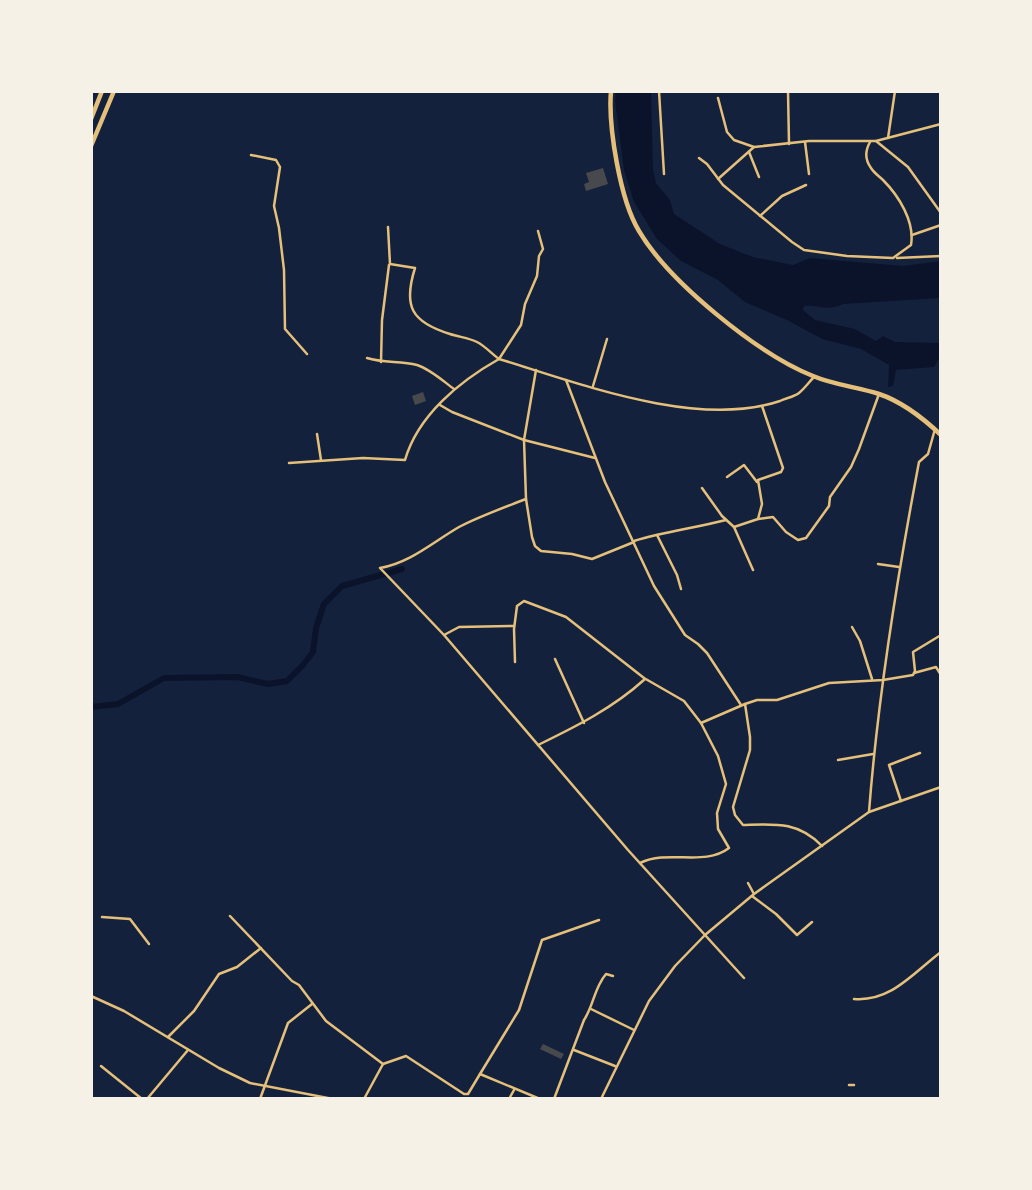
<svg xmlns="http://www.w3.org/2000/svg" width="1032" height="1190" font-family="'Public Sans',sans-serif">
<rect width="100%" height="100%" fill="#14213d"/>
<!-- water -->
<path fill="#0b132b" d="M 616,91 L 651,91 L 653,169 L 656,183 L 670,200 L 674,214 L 720,244 L 753,257 L 793,265 L 810,258 L 903,266 L 941,261 L 941,298 L 843,304 C 828,312 818,304 804,306 L 803,310 L 815,320 L 855,329 L 876,341 L 883,336 L 895,342 L 941,343 L 941,355 L 934,367 L 896,370 L 893,386 L 888,387 L 889,365 L 861,349 L 822,339 L 789,321 L 745,302 L 718,280 L 681,261 L 657,239 L 634,202 L 624,170 L 615,101 Z"/>
<g fill="none" stroke-linecap="round" stroke-linejoin="round">
<!-- canal -->
<polyline stroke="#0b132b" stroke-width="6" points="91,707 118,704 164,678 237,677 268,684 287,681 303,665 313,652 316,628 324,604 342,586 402,569"/>
</g>
<!-- building -->
<g fill="#48494c">
<polygon points="603,168 608,184 586,191 584,184 589,182 586,173"/>
<polygon points="423,392 426,401 415,405 412,396"/>
<polygon points="543,1044 564,1054 561,1059 540,1049"/>
</g>
<g fill="none" stroke-linecap="round" stroke-linejoin="round">
<!-- minor -->
<g stroke="#e5c07b" stroke-width="2.5">
<polyline points="659,91 664,174"/>
<polyline points="788,91 789,144"/>
<polyline points="718,98 727,132 734,140 754,147 809,141 876,141 941,124"/>
<polyline points="888,138 895,91"/>
<polyline points="876,141 908,167 941,213"/>
<polyline points="805,142 809,174"/>
<polyline points="749,152 759,177"/>
<polyline points="251,155 276,160 280,167 274,206 279,228 284,270 285,329 307,354"/>
<path d="M 699,158 L 707,164 L 723,185 L 792,242 L 804,250 L 847,256 L 893,258 L 911,245 C 915,222 899,196 883,180 C 879,176 874,173 871,168 C 865,160 865,151 870,142"/>
<polyline points="718,179 754,147"/>
<polyline points="760,216 782,196 806,185"/>
<path d="M 388,227 L 390,264 L 415,268 C 403,306 411,322 450,334 C 459,337 469,338 477,342 C 485,346 492,354 499,359 L 521,325 L 525,304 L 537,276 L 539,256 L 543,249 L 538,231"/>
<polyline points="912,235 941,225"/>
<polyline points="897,258 941,256"/>
<path d="M 367,358 C 383,363 400,361 417,365 C 430,369 443,381 454,389"/>
<polyline points="381,362 382,320 389,265"/>
<polyline points="536,370 524,440 526,499 532,537 535,546 541,551 572,554 592,559 634,542"/>
<polyline points="566,380 605,482 654,586 685,635 698,644 707,653 741,705"/>
<polyline points="593,386 607,339"/>
<polyline points="440,405 452,412 524,440 595,458"/>
<polyline points="317,434 321,460"/>
<path d="M 289,463 L 363,458 L 405,460 C 418,415 460,381 499,359 C 578,383 697,429 780,401 C 786,398 794,397 799,393 C 805,388 809,382 814,377"/>
<polyline points="727,477 744,465 757,482"/>
<polyline points="702,488 722,516 734,527 753,570"/>
<path d="M 526,499 C 503,508 480,516 459,527 C 433,542 410,563 380,568 L 444,635 L 628,850 L 744,978"/>
<polyline points="758,519 773,517 786,532 798,540 806,538 829,506 830,497 851,467 859,449 879,394"/>
<polyline points="734,527 758,519 762,504 758,480 781,472 783,468 762,406"/>
<polyline points="657,535 677,575 681,589"/>
<path d="M 634,541 C 663,532 695,528 726,520"/>
<polyline points="878,564 899,567"/>
<polyline points="852,627 860,641 872,679"/>
<polyline points="444,635 459,627 514,626"/>
<polyline points="555,659 584,723"/>
<path d="M 515,662 L 514,629 L 517,606 L 524,601 L 566,617 L 644,678 L 684,701 L 701,723 L 718,756 L 726,784 L 717,813 L 718,829 L 729,848 C 704,867 669,849 640,863"/>
<polyline points="914,673 936,667 941,675"/>
<path d="M 745,704 L 750,737 L 750,750 L 733,807 L 735,815 L 743,825 C 774,824 798,821 822,846"/>
<polyline points="701,723 745,704 757,700 777,700 829,683 883,680 913,675 915,671 913,652 941,635"/>
<path d="M 538,745 C 577,726 613,708 645,679"/>
<polyline points="838,760 873,754"/>
<polyline points="901,801 889,765 920,753"/>
<path d="M 869,812 C 878,694 897,578 919,462 L 928,454 L 935,429"/>
<polyline points="748,883 754,894"/>
<polyline points="752,896 776,914 797,935 812,922"/>
<polyline points="230,916 292,981 299,985 326,1021 383,1064 406,1056 464,1094 468,1094 480,1074 540,1099"/>
<polyline points="102,917 130,919 149,944"/>
<polyline points="91,996 124,1011 219,1068 250,1083 333,1099"/>
<path d="M 854,999 C 891,1002 913,973 941,952"/>
<polyline points="591,1009 634,1030"/>
<polyline points="168,1037 194,1011 219,974 237,967 261,948"/>
<polyline points="574,1050 615,1066"/>
<polyline points="101,1066 142,1099"/>
<polyline points="480,1074 519,1010 542,940 599,920"/>
<polyline points="849,1085 854,1085"/>
<polyline points="147,1099 188,1050"/>
<polyline points="260,1099 288,1023 312,1004"/>
<polyline points="364,1099 383,1064"/>
<polyline points="509,1099 514,1090"/>
<path d="M 554,1099 L 584,1020 C 594,1005 594,988 606,974 L 613,976"/>
<polyline points="601,1099 649,1001 675,966 705,935 754,894 869,812 941,787"/>
</g>
<!-- primary -->
<g stroke="#e5c07b" stroke-width="4.5">
<path d="M 611,91 C 608,126 620,200 639,231 C 669,282 758,354 813,376 C 834,385 858,387 879,394 C 903,402 923,418 941,435"/>
<polyline points="91,119 102,91"/>
<polyline points="91,146 114,91"/>
</g>
</g>
<!-- border -->
<rect width="1032" height="1190" fill="none" stroke="#f6f1e7" stroke-width="186"/>
</svg>
